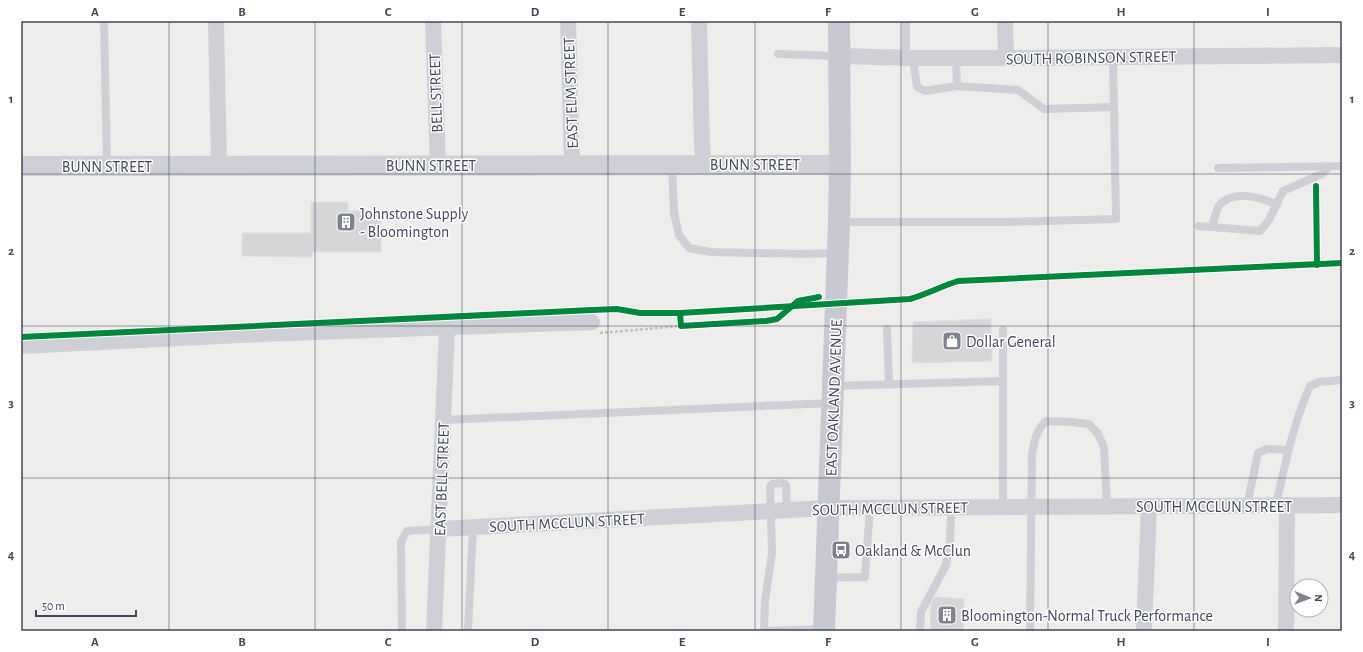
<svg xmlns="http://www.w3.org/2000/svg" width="1363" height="652" font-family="'Alegreya Sans',sans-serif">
<rect width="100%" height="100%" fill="#eeedec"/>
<!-- building -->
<g fill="#d6d6d8" stroke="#dfdedf">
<polygon points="311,202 348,202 348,211 381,211 381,252 312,252 312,257 242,256 242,233 311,233"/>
<polygon points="991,319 992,361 912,363 913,322"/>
<polygon points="935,597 964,599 963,631 930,631 931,604"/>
</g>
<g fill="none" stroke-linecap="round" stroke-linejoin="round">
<!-- path -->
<polyline stroke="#b8c6c7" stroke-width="2.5" stroke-dasharray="3 2" stroke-linecap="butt" points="600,333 681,326"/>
<!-- service -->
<g stroke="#cfd0d5" stroke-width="8">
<polyline points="104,21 107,166"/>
<polyline points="906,21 906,58"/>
<polyline points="778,54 838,56"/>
<polyline points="913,58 917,87 925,91 957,86"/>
<polyline points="956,58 957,86 1018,90 1044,109 1114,107"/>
<polyline points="672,165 674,213 679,235 689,248 711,252 804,254 836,253"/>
<polyline points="1218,168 1342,166"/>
<polyline points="840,222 1011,222 1116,219 1113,57"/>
<polyline points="1199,226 1260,231 1269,220 1283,191 1322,174 1329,167"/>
<path d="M 1212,226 C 1214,220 1216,211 1219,206 C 1231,189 1262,197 1277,205"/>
<polyline points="887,329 889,384"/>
<polyline points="1003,330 1003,381"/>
<polyline points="834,386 1003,381 1003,507"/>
<polyline points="443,420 832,403"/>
<path d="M 1276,505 C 1285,465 1293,424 1310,386 L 1319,382 L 1342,380"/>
<polyline points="1247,506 1258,453 1267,449 1288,450"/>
<polyline points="827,578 865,577 870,508"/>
<polyline points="402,631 401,542 407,531 439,529"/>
<polyline points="468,631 473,527"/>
<polyline points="764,631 765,601 772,553 770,487 772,484 783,483 786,485 787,510"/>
<polyline points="768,631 824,629"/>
<polyline points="920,631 921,612 946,565 950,545 951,508"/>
<path d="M 1030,631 L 1032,455 C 1034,442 1036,430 1046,421 L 1072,422 L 1089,424 L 1098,434 L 1104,447 L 1107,507"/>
</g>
<!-- minor -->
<g stroke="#cfd0d5" stroke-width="16">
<polyline points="216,21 219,165"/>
<polyline points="433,21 438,166"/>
<polyline points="568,21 572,166"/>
<polyline points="699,21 702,146 703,164"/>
<polyline points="1005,21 1006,58"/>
<polyline points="840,56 913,58 1006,58 1342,55"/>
<polyline points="21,346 261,334 592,322"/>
<polyline points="439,529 829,508 1342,505"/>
<polyline points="434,631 447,328"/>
<polyline points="1144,631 1149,506"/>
<polyline points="1286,631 1287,505"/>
</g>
<!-- tertiary -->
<polyline stroke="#cfd0d5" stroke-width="20" points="21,166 840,165"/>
<!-- primary -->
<polyline stroke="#c8c9d0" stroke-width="22" points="824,631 839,222 840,165 839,21"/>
<defs>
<g id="cycleway">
<polyline points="1316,186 1317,265"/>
<polyline points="680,313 681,326 766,321 777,319 798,301 819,297"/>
<path d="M 21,337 L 592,310 L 617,309 L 640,313 L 680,313 L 910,299 C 927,294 942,286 958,281 L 1342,263"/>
</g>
</defs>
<!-- cycleway casing -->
<use href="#cycleway" stroke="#fff" stroke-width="8"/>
<!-- cycleway -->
<use href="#cycleway" stroke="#00873e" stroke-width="6"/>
</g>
<!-- grid -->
<path fill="none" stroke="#42475b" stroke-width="1" stroke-opacity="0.55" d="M 169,21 L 169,631M 315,21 L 315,631M 462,21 L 462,631M 608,21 L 608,631M 755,21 L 755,631M 901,21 L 901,631M 1048,21 L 1048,631M 1194,21 L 1194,631M 21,174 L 1342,174M 21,326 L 1342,326M 21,478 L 1342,478"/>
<!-- icons -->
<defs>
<symbol id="building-square" viewBox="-11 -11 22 22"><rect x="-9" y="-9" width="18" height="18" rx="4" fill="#7e818e" stroke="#fff"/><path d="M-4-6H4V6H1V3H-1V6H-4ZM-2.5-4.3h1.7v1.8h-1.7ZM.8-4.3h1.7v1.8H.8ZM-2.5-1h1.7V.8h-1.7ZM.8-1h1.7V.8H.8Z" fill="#fff"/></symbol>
<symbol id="shop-square" viewBox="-11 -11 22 22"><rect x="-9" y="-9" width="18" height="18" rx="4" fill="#7e818e" stroke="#fff"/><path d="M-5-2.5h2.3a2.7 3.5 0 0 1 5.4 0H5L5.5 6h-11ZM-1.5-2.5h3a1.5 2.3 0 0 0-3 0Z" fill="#fff"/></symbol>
<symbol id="bus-square" viewBox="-11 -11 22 22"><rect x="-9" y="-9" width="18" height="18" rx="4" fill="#7e818e" stroke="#fff"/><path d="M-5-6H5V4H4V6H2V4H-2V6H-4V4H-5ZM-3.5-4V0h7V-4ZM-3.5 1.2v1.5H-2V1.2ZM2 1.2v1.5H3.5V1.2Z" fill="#fff"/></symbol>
</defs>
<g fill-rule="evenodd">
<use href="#building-square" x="335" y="211" width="22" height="22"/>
<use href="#shop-square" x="941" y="330" width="22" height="22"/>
<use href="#bus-square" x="830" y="539" width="22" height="22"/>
<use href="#building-square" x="936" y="604" width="22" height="22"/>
</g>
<g text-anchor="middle" stroke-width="3" stroke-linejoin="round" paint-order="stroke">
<!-- street labels -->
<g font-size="16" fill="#42475b" stroke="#fff">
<text transform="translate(1091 57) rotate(-1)" y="6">SOUTH ROBINSON STREET</text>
<text transform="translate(435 93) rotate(-92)" y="6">BELL STREET</text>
<text transform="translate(570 93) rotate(-92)" y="6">EAST ELM STREET</text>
<text x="755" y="170">BUNN STREET</text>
<text x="431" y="171">BUNN STREET</text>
<text x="107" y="172">BUNN STREET</text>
<text transform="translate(833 398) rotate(-88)" y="6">EAST OAKLAND AVENUE</text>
<text transform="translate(441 479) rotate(-88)" y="6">EAST BELL STREET</text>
<text x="1214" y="512">SOUTH MCCLUN STREET</text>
<text transform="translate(890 508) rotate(-1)" y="6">SOUTH MCCLUN STREET</text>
<text transform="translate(567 522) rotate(-3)" y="6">SOUTH MCCLUN STREET</text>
</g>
<!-- poi labels -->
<g font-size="16" fill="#42475b" stroke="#fff" text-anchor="start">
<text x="360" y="219">Johnstone Supply<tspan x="360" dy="18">- Bloomington</tspan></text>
<text x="966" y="347">Dollar General</text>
<text x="855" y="556">Oakland &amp; McClun</text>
<text x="961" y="621">Bloomington-Normal Truck Performance</text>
</g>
</g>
<!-- border -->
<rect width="1363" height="652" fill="none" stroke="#ffffff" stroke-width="44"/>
<!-- north arrow -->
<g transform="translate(1309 598) rotate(91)"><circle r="19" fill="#ffffff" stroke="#b3b5bd"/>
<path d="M0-3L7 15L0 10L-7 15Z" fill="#7e818e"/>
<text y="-6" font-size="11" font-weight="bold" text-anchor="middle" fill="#42475b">N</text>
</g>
<!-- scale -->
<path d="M36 610v6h100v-6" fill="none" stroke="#42475b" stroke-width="2"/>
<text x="42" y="610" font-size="12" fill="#42475b" stroke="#ffffff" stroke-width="3" paint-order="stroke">50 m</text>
<rect x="22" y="22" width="1319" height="608" fill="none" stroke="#42475b" stroke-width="1.5"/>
<g font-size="13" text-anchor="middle" font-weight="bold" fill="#42475b">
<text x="95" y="16">A</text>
<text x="242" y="16">B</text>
<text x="388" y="16">C</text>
<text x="535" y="16">D</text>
<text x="682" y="16">E</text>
<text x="828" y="16">F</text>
<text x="975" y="16">G</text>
<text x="1121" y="16">H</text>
<text x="1268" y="16">I</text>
<text x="11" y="103">1</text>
<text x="1352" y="103">1</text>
<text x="11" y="255">2</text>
<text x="1352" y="255">2</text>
<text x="11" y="407">3</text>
<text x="1352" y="407">3</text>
<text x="11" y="559">4</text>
<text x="1352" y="559">4</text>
<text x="95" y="646">A</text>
<text x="242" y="646">B</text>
<text x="388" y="646">C</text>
<text x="535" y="646">D</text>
<text x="682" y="646">E</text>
<text x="828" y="646">F</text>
<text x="975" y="646">G</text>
<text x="1121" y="646">H</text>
<text x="1268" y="646">I</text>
</g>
</svg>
